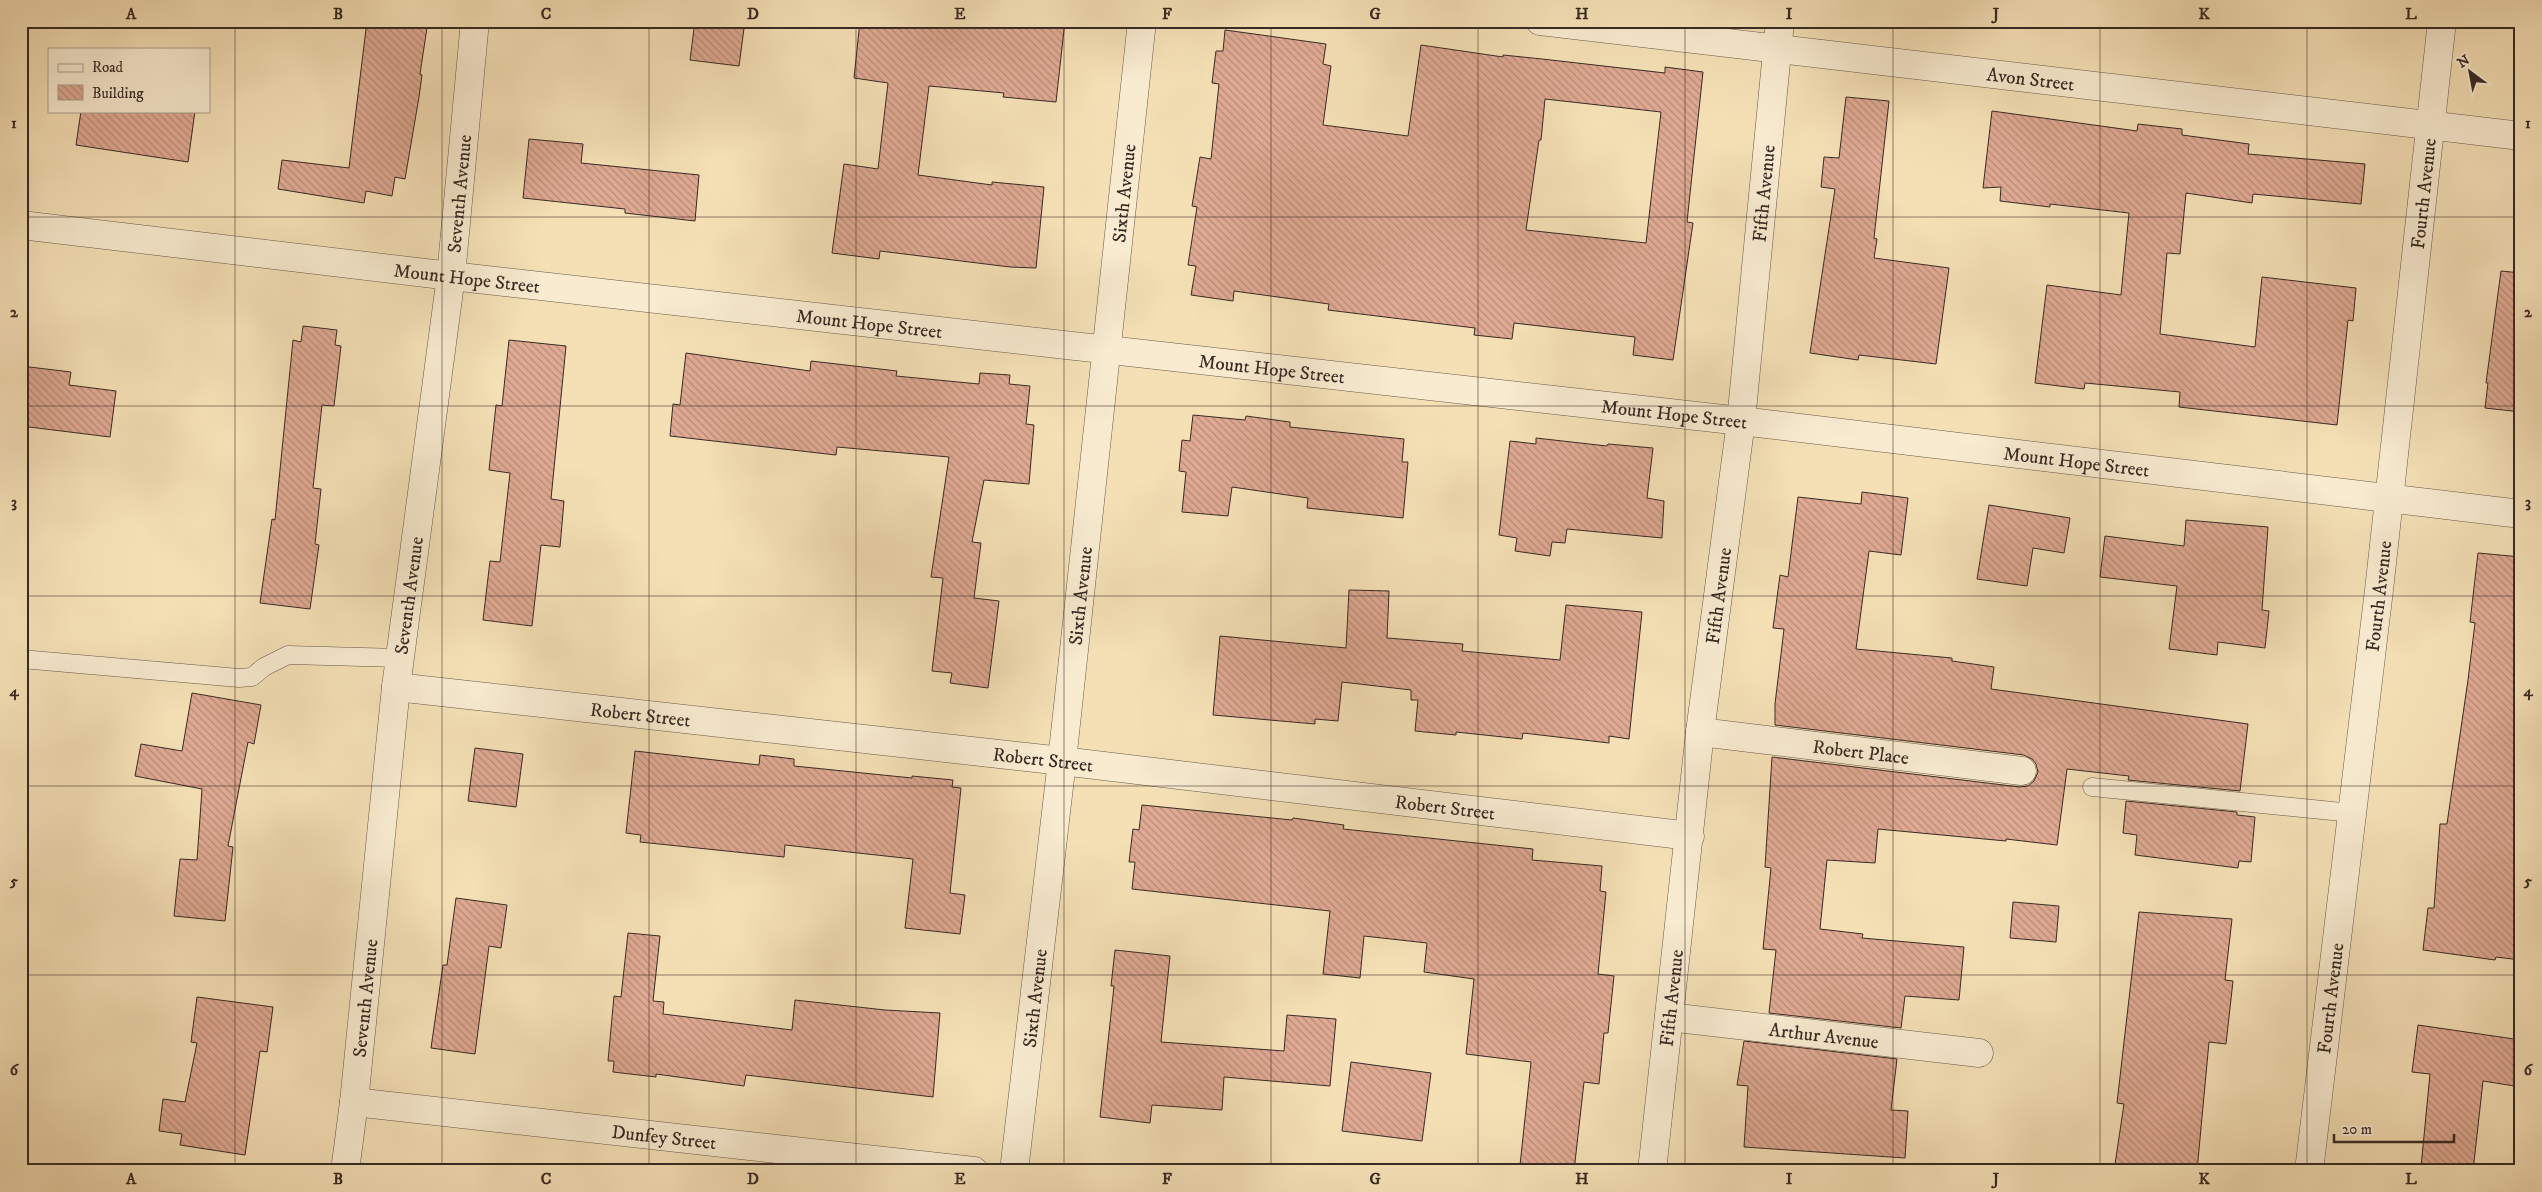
<svg xmlns="http://www.w3.org/2000/svg" width="2542" height="1192" font-family="'IM FELL DW Pica',serif">
<defs>
<pattern id="building-back-hatch" width="6" height="6" patternUnits="userSpaceOnUse" patternTransform="scale(1.25)"><rect width="6" height="6" fill="#e0aa93"/><path d="M-1 5l2 2M0 0l6 6M5-1l2 2" fill="none" stroke="#b78b78"/></pattern>
</defs>
<rect width="100%" height="100%" fill="#f5e0b6"/>
<filter id="stains"><feTurbulence type="fractalNoise" baseFrequency=".004" numOctaves="4"/><feColorMatrix values="0 0 0 0 .2 0 0 0 0 .09 0 0 0 0 .02 0 0 0 .5 -.17"/></filter>
<radialGradient id="worn" r=".72"><stop offset=".6" stop-color="#630" stop-opacity="0"/><stop offset="1" stop-color="#630" stop-opacity=".3"/></radialGradient>
<!-- building -->
<g fill="url(#building-back-hatch)" stroke="#382a25" fill-rule="evenodd">
<polygon points="367,21 428,21 420,74 422,75 419,97 405,179 395,177 392,196 366,191 364,203 278,189 282,160 349,168"/>
<polygon points="695,21 745,21 739,66 690,60"/>
<polygon points="860,21 1065,21 1056,102 1003,97 1004,93 929,86 918,175 992,185 992,182 1044,187 1036,268 1010,267 880,251 879,259 832,253 844,164 878,169 888,83 854,78"/>
<path d="M 1225,30 L 1326,44 L 1323,64 L 1331,66 L 1323,125 L 1408,136 L 1421,45 L 1503,57 L 1503,55 L 1542,59 L 1665,73 L 1665,67 L 1703,72 L 1687,222 L 1693,223 L 1673,360 L 1633,355 L 1635,337 L 1514,323 L 1512,339 L 1474,335 L 1475,328 L 1328,310 L 1329,304 L 1234,291 L 1233,301 L 1191,295 L 1196,266 L 1188,265 L 1197,207 L 1192,206 L 1200,157 L 1211,159 L 1219,84 L 1212,83 L 1216,51 L 1223,51 ZM 1545,99 L 1661,112 L 1646,243 L 1526,230 L 1539,140 L 1541,140 Z"/>
<polygon points="1846,97 1889,101 1874,238 1877,239 1874,258 1949,268 1936,364 1859,355 1858,360 1810,353 1835,189 1821,187 1824,157 1839,158"/>
<polygon points="81,111 195,111 188,162 76,145"/>
<polygon points="1992,111 2137,131 2138,124 2182,129 2182,135 2249,144 2248,154 2365,164 2361,204 2253,194 2252,203 2186,193 2180,254 2167,253 2160,334 2255,347 2262,277 2356,288 2353,321 2348,320 2337,425 2179,407 2180,392 2085,383 2084,389 2035,383 2047,285 2121,295 2129,213 2050,204 2050,207 2000,201 2001,187 1983,188"/>
<polygon points="529,139 583,144 581,163 699,175 695,221 625,213 625,209 523,198"/>
<polygon points="2501,271 2521,273 2521,412 2485,408 2488,383 2486,383"/>
<polygon points="303,326 337,330 335,345 341,346 334,406 322,405 313,488 321,489 315,544 319,545 310,609 260,603 272,519 275,520 293,340 301,342"/>
<polygon points="509,340 566,346 551,499 564,501 560,547 541,545 532,626 483,620 490,561 500,562 510,473 489,470 496,405 502,406"/>
<polygon points="686,353 810,371 811,361 897,371 896,376 979,384 980,373 1010,375 1009,384 1030,386 1026,424 1034,425 1029,484 984,480 972,542 981,543 974,598 999,601 988,688 950,683 952,673 932,671 943,578 931,577 949,457 837,447 836,455 670,436 673,404 680,405"/>
<polygon points="21,366 71,372 69,385 116,391 110,437 21,426"/>
<polygon points="1193,415 1245,420 1246,416 1290,422 1290,427 1404,439 1402,462 1408,462 1403,518 1307,508 1308,498 1232,487 1228,516 1182,512 1186,472 1179,471 1182,440 1190,441"/>
<polygon points="1536,438 1607,446 1608,444 1653,448 1647,498 1664,501 1662,538 1567,529 1565,543 1552,542 1550,556 1515,551 1517,538 1499,535 1510,441 1536,444"/>
<polygon points="1862,492 1908,498 1901,555 1869,551 1856,649 1952,658 1952,661 1994,667 1991,689 2248,724 2240,791 2128,780 2129,776 2067,769 2057,845 2006,839 2006,841 1878,829 1875,863 1827,860 1820,929 1863,934 1862,938 1964,947 1959,1000 1905,996 1901,1028 1769,1013 1776,950 1763,949 1771,868 1765,867 1772,757 2020,787 2028,786 2034,781 2038,772 2036,764 2032,759 2024,755 1775,725 1775,704 1784,629 1773,628 1780,575 1788,577 1798,497 1861,504"/>
<polygon points="1989,505 2070,518 2064,553 2033,548 2027,586 1977,579"/>
<polygon points="2186,520 2268,527 2262,610 2269,611 2265,648 2218,642 2217,655 2169,649 2177,586 2100,577 2105,536 2184,546"/>
<polygon points="2478,553 2521,557 2521,599 2515,659 2521,660 2521,960 2496,957 2495,960 2423,950 2428,908 2434,908 2440,824 2447,824 2468,680 2475,623 2470,622"/>
<polygon points="1349,590 1389,591 1387,638 1463,644 1462,651 1560,660 1566,605 1642,612 1629,739 1609,736 1609,743 1523,733 1522,739 1456,732 1456,735 1415,731 1418,700 1411,700 1411,690 1342,682 1338,721 1315,719 1315,724 1213,715 1220,636 1346,648"/>
<polygon points="192,693 261,705 254,744 248,742 228,846 233,847 225,921 174,916 180,859 197,860 202,789 135,776 141,744 182,751"/>
<polygon points="475,748 523,754 516,807 468,801"/>
<polygon points="635,751 759,765 760,755 794,759 794,766 912,778 912,776 953,780 952,787 961,788 950,893 965,895 960,934 905,928 913,859 785,845 784,857 640,842 641,835 626,833"/>
<polygon points="2126,801 2237,812 2237,815 2255,817 2251,862 2239,861 2238,868 2135,855 2137,835 2123,833"/>
<polygon points="1142,805 1292,820 1293,818 1344,825 1343,829 1533,849 1532,860 1602,866 1600,891 1606,892 1598,974 1614,976 1608,1033 1604,1033 1599,1084 1584,1082 1574,1171 1520,1165 1531,1062 1466,1054 1474,979 1424,972 1427,943 1364,936 1360,978 1323,974 1330,911 1132,889 1135,862 1129,862 1133,829 1139,830"/>
<polygon points="456,898 507,905 501,948 489,946 475,1054 431,1048 443,965 447,965"/>
<polygon points="2013,902 2059,906 2056,942 2010,938"/>
<polygon points="2139,912 2232,919 2225,980 2233,981 2226,1044 2209,1042 2197,1171 2114,1171 2124,1104 2117,1103"/>
<polygon points="628,933 660,936 653,1001 664,1002 663,1014 792,1030 795,1000 885,1010 940,1013 933,1097 746,1075 744,1086 656,1074 656,1077 613,1072 614,1061 608,1061 614,996 621,997"/>
<polygon points="1115,950 1170,956 1161,1042 1284,1051 1287,1015 1336,1019 1330,1086 1224,1077 1222,1110 1152,1105 1150,1123 1100,1117 1114,986 1111,986"/>
<polygon points="197,997 273,1007 267,1052 260,1051 245,1155 180,1145 182,1134 159,1131 163,1099 185,1102 197,1043 191,1042"/>
<polygon points="2418,1025 2521,1040 2521,1087 2483,1081 2473,1171 2421,1167 2430,1074 2412,1072"/>
<polygon points="1744,1041 1897,1059 1891,1110 1908,1111 1905,1158 1744,1147 1748,1086 1737,1085"/>
<polygon points="1351,1062 1431,1073 1422,1141 1342,1131"/>
</g>
<g fill="none" stroke-linecap="round" stroke-linejoin="round">
<defs>
<g id="service">
<polyline points="21,659 239,678 252,677 264,667 288,655 400,658"/>
<polyline points="2092,787 2352,813"/>
</g>
<g id="minor">
<path id="s1" d="M 1540,21 L 2521,136"/>
<path id="s2" d="M 21,225 L 451,276 L 1741,421 L 2521,514"/>
<path id="s3" d="M 396,687 L 1062,761 L 1690,836"/>
<path id="s4" d="M 1700,732 L 2022,771"/>
<path id="s5" d="M 1669,1017 L 1979,1053"/>
<path id="s6" d="M 354,1102 L 974,1171"/>
<path id="s7" d="M 345,1171 L 354,1102 L 396,687 L 451,276 L 475,21"/>
<path id="s8" d="M 1014,1171 L 1062,761 L 1142,21"/>
<path id="s9" d="M 1652,1171 L 1700,732 L 1741,421 L 1780,21"/>
</g>
<g id="tertiary">
<path id="s10" d="M 2309,1171 L 2379,590 L 2442,21"/>
</g>
</defs>
<!-- service casing -->
<use href="#service" stroke="#675849" stroke-width="19"/>
<!-- minor casing -->
<use href="#minor" stroke="#675849" stroke-width="29"/>
<!-- tertiary casing -->
<use href="#tertiary" stroke="#675849" stroke-width="29"/>
<!-- service -->
<use href="#service" stroke="#f8ebd0" stroke-width="18"/>
<!-- minor -->
<use href="#minor" stroke="#f8ebd0" stroke-width="28"/>
<!-- tertiary -->
<use href="#tertiary" stroke="#f8ebd0" stroke-width="28"/>
</g>
<!-- grid -->
<path fill="none" stroke="#382a25" stroke-width="1" stroke-opacity="0.55" d="M 235,21 L 235,1171M 442,21 L 442,1171M 649,21 L 649,1171M 856,21 L 856,1171M 1064,21 L 1064,1171M 1271,21 L 1271,1171M 1478,21 L 1478,1171M 1685,21 L 1685,1171M 1893,21 L 1893,1171M 2100,21 L 2100,1171M 2307,21 L 2307,1171M 21,217 L 2521,217M 21,406 L 2521,406M 21,596 L 2521,596M 21,786 L 2521,786M 21,975 L 2521,975"/>
<g text-anchor="middle" stroke-width="5" stroke-linejoin="round" paint-order="stroke">
<!-- street labels -->
<g font-size="19" fill="#382a25" stroke="#f8ebd0">
<text dy="7" stroke="none"><textPath href="#s1" startOffset="494">Avon Street</textPath></text>
<text dy="7" stroke="none"><textPath href="#s7" startOffset="984">Seventh Avenue</textPath></text>
<text dy="7" stroke="none"><textPath href="#s8" startOffset="984">Sixth Avenue</textPath></text>
<text dy="7" stroke="none"><textPath href="#s9" startOffset="984">Fifth Avenue</textPath></text>
<text dy="7" stroke="none"><textPath href="#s10" startOffset="984">Fourth Avenue</textPath></text>
<text dy="7" stroke="none"><textPath href="#s2" startOffset="449">Mount Hope Street</textPath></text>
<text dy="7" stroke="none"><textPath href="#s2" startOffset="854">Mount Hope Street</textPath></text>
<text dy="7" stroke="none"><textPath href="#s2" startOffset="1259">Mount Hope Street</textPath></text>
<text dy="7" stroke="none"><textPath href="#s2" startOffset="1664">Mount Hope Street</textPath></text>
<text dy="7" stroke="none"><textPath href="#s2" startOffset="2069">Mount Hope Street</textPath></text>
<text dy="7" stroke="none"><textPath href="#s7" startOffset="579">Seventh Avenue</textPath></text>
<text dy="7" stroke="none"><textPath href="#s8" startOffset="579">Sixth Avenue</textPath></text>
<text dy="7" stroke="none"><textPath href="#s9" startOffset="579">Fifth Avenue</textPath></text>
<text dy="7" stroke="none"><textPath href="#s10" startOffset="579">Fourth Avenue</textPath></text>
<text dy="7" stroke="none"><textPath href="#s3" startOffset="246">Robert Street</textPath></text>
<text dy="7" stroke="none"><textPath href="#s4" startOffset="162">Robert Place</textPath></text>
<text dy="7" stroke="none"><textPath href="#s3" startOffset="651">Robert Street</textPath></text>
<text dy="7" stroke="none"><textPath href="#s3" startOffset="1056">Robert Street</textPath></text>
<text dy="7" stroke="none"><textPath href="#s7" startOffset="174">Seventh Avenue</textPath></text>
<text dy="7" stroke="none"><textPath href="#s9" startOffset="174">Fifth Avenue</textPath></text>
<text dy="7" stroke="none"><textPath href="#s10" startOffset="174">Fourth Avenue</textPath></text>
<text dy="7" stroke="none"><textPath href="#s8" startOffset="174">Sixth Avenue</textPath></text>
<text dy="7" stroke="none"><textPath href="#s5" startOffset="156">Arthur Avenue</textPath></text>
<text dy="7" stroke="none"><textPath href="#s6" startOffset="312">Dunfey Street</textPath></text>
</g>
</g>
<!-- margin -->
<rect width="2542" height="1192" fill="none" stroke="#f5e0b6" stroke-width="55"/>
<!-- legend -->
<rect x="48" y="48" width="162" height="65" fill="#f8ebd0" stroke="#ab9e8c"/>
<rect x="58" y="64" width="25" height="8" fill="#f8ebd0" stroke="#ab9e8c"/>
<text x="92" y="72" font-size="15" fill="#382a25">Road</text>
<rect x="58" y="85" width="25" height="15" fill="url(#building-back-hatch)" stroke="#ab9e8c"/>
<text x="92" y="98" font-size="15" fill="#382a25">Building</text>
<!-- north arrow -->
<g transform="translate(2470 72) rotate(328)" stroke="#f8ebd0" stroke-width="4" paint-order="stroke">
<path d="M0-4L9 19L0 12L-9 19Z" fill="#382a25"/>
<text y="-8" font-size="14" font-weight="bold" text-anchor="middle" fill="#382a25">N</text>
</g>
<!-- scale -->
<path d="M2334 1134v8h120v-8" fill="none" stroke="#382a25" stroke-width="2.5"/>
<text x="2342" y="1134" font-size="15" fill="#382a25" stroke="#f8ebd0" stroke-width="4" paint-order="stroke">20 m</text>
<rect x="28" y="28" width="2486" height="1136" fill="none" stroke="#382a25" stroke-width="2"/>
<g font-size="16" text-anchor="middle" font-weight="bold" fill="#382a25">
<text x="131" y="19">A</text>
<text x="338" y="19">B</text>
<text x="546" y="19">C</text>
<text x="753" y="19">D</text>
<text x="960" y="19">E</text>
<text x="1167" y="19">F</text>
<text x="1375" y="19">G</text>
<text x="1582" y="19">H</text>
<text x="1789" y="19">I</text>
<text x="1996" y="19">J</text>
<text x="2204" y="19">K</text>
<text x="2411" y="19">L</text>
<text x="14" y="128">1</text>
<text x="2528" y="128">1</text>
<text x="14" y="317">2</text>
<text x="2528" y="317">2</text>
<text x="14" y="507">3</text>
<text x="2528" y="507">3</text>
<text x="14" y="696">4</text>
<text x="2528" y="696">4</text>
<text x="14" y="886">5</text>
<text x="2528" y="886">5</text>
<text x="14" y="1075">6</text>
<text x="2528" y="1075">6</text>
<text x="131" y="1184">A</text>
<text x="338" y="1184">B</text>
<text x="546" y="1184">C</text>
<text x="753" y="1184">D</text>
<text x="960" y="1184">E</text>
<text x="1167" y="1184">F</text>
<text x="1375" y="1184">G</text>
<text x="1582" y="1184">H</text>
<text x="1789" y="1184">I</text>
<text x="1996" y="1184">J</text>
<text x="2204" y="1184">K</text>
<text x="2411" y="1184">L</text>
</g>
<rect width="100%" height="100%" filter="url(#stains)"/>
<rect width="100%" height="100%" fill="url(#worn)"/>
</svg>
